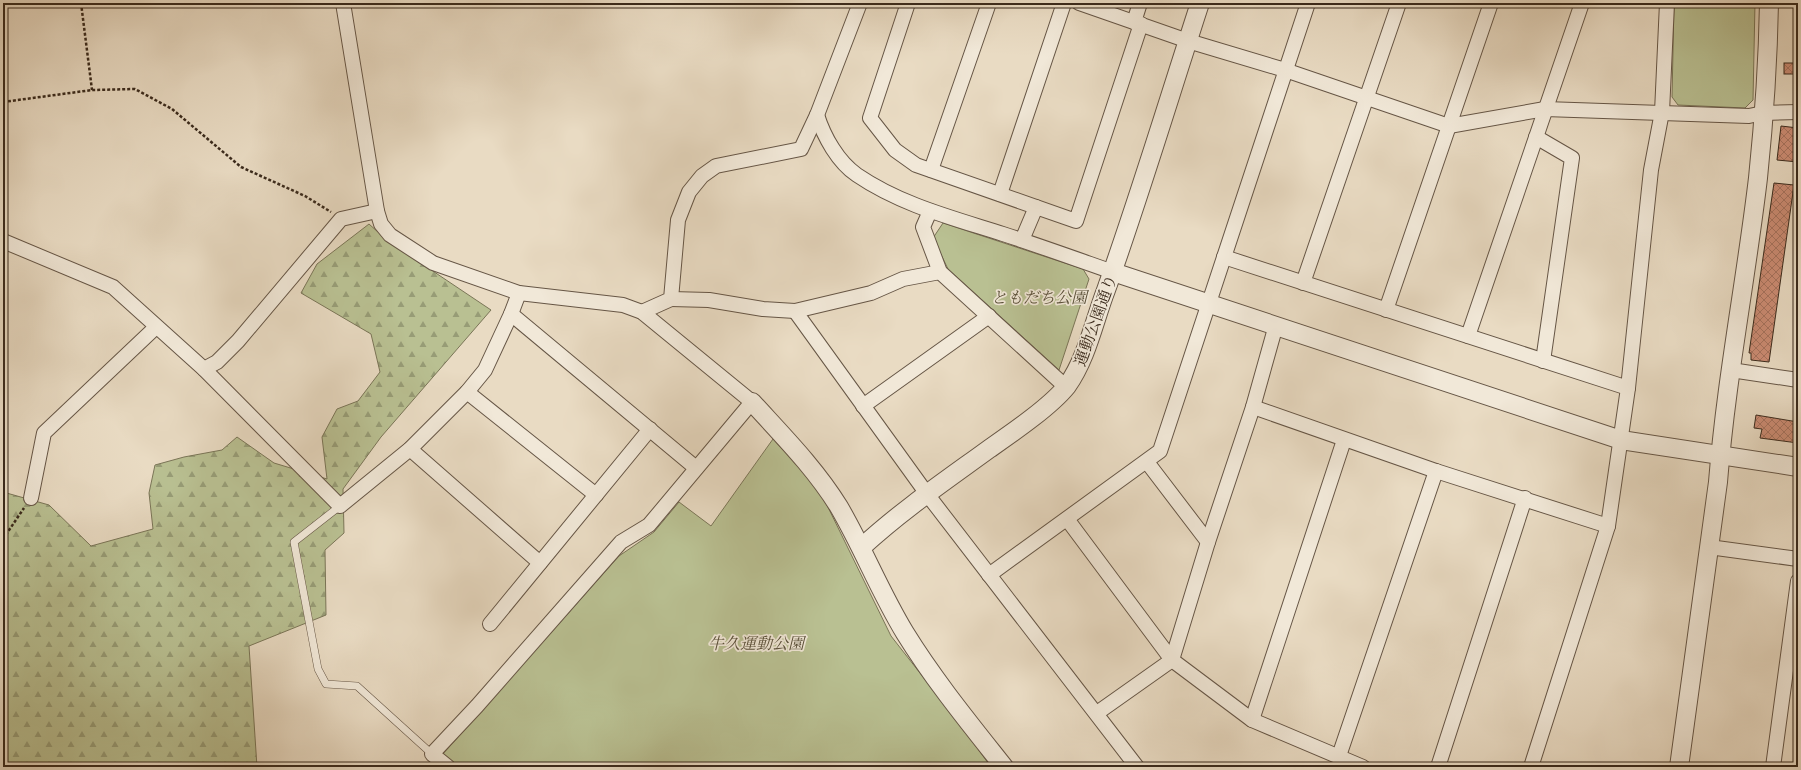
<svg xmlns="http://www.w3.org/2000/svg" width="1801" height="770" font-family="'Old Standard TT','Noto Serif JP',serif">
<defs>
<pattern id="forest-firs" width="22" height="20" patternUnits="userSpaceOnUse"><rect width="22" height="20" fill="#b9c092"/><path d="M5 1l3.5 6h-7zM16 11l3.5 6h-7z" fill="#979c76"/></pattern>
<pattern id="building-cross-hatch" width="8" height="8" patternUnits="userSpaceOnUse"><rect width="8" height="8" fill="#cc8c74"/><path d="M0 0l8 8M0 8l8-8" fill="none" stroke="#a7735e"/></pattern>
</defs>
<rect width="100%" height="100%" fill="#e9dbc3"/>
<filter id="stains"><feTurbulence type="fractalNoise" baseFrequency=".005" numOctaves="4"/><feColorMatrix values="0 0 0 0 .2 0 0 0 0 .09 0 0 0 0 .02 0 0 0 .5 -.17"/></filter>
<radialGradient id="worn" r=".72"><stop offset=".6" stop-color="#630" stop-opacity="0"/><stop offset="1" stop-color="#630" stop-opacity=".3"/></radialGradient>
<!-- forest -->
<polygon fill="url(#forest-firs)" stroke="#7a7557" points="369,224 388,241 491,310 381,437 343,489 344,533 325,550 326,615 249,646 257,767 3,767 3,492 49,505 91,546 153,529 149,493 155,465 184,457 222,450 237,437 274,463 327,479 322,437 337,409 358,401 380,372 371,334 301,293 317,264"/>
<!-- park -->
<g fill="#b9c092" stroke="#7a7557">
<polygon points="1674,3 1755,3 1753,100 1745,108 1678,105 1672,97"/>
<polygon points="943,223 1083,269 1089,279 1059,370 948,269 933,238"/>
<polygon points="773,439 801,469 824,499 891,636 963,728 991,767 456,767 442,755 619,556 654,532 679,502 711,526"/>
</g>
<!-- building -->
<g fill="url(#building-cross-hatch)" stroke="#3a2a1c">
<rect x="1784" y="63" width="14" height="11"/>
<polygon points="1781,126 1798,128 1798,162 1777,160"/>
<polygon points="1774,183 1794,185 1769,362 1751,360 1751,353 1749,353"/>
<polygon points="1756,415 1798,422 1798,443 1760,438 1762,429 1754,428"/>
</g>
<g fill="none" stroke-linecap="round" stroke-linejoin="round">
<defs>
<polyline id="service" points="340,506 294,542 318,669 326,684 357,686 432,754"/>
<g id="minor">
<polyline points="343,3 377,211 381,224 390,235 433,263 519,293 623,305 642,312 752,402 649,525 621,542 477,706 432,754 448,767"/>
<polyline points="908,3 870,118 895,150 916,165 1076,221 1141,24"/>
<polyline points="1079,3 1188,41 1285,70 1449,126 1545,109 1749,116 1763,113 1798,112"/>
<polyline points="1134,22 1140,3"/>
<path d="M 817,115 C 824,137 838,162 857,175 C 901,205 953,218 1003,234 C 1040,246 1076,259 1113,272"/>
<polyline points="1536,137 1572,158 1543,361"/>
<polyline points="931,170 989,3"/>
<polyline points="1000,194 1064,3"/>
<polyline points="930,211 923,227 940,272 1066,387"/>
<polyline points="1022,240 1036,207"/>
<polyline points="3,241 113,287 204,369 217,362 238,341 341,219 377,211"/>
<polyline points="1224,257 1628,388"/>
<polyline points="1303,283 1399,3"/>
<polyline points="671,299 709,300 763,309 795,311 871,293 903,279 940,272"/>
<polyline points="1386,310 1491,3"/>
<polyline points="795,311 927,494 1137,767"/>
<polyline points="642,312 671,299 678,220 689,192 702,176 716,166 801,149 817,115 860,3"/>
<polyline points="511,314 696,468"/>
<polyline points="1468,336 1582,3"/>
<polyline points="204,369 340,506 410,449 467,392 485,370 511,314 519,293"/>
<polyline points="1731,370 1798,380"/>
<polyline points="467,392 596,495"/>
<polyline points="863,406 989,316"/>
<polyline points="1253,407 1436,471 1608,526"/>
<polyline points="410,449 540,563"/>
<polyline points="1147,462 1208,542"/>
<polyline points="31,498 44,433 156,327"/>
<polyline points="1067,519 1172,660 1252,720 1363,767"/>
<polyline points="1709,547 1798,559"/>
<polyline points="989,575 1160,451 1308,3"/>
<polyline points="490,624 650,429"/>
<polyline points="1097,713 1172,660 1208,542 1253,407 1276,325"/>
<polyline points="1252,720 1344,440"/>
<polyline points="1339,756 1436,471"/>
<polyline points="1438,767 1525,498"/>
<polyline points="1531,767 1608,526 1628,388 1651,170 1662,112 1667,3"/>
<polyline points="1773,767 1798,581"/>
</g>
<g id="tertiary">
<polyline points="1113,272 1621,440 1798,467"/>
<path d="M 752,402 C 782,435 815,468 839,507 C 863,548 880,592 905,633 C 934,680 970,724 1004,767"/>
<path d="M 862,547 C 901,511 945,481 989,449 C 1012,433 1050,407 1067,386 C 1087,358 1094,321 1106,290 C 1140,195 1169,98 1200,3"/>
<path d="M 1679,767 L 1718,482 C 1726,380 1746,280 1758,178 C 1764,120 1768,61 1769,3"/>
</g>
</defs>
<!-- service casing -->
<use href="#service" stroke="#665646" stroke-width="8"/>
<!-- minor casing -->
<use href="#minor" stroke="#665646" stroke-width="16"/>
<!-- tertiary casing -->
<use href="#tertiary" stroke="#665646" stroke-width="20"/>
<!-- path -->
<g stroke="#3a2a1c" stroke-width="2.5" stroke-dasharray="3 2" stroke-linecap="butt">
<polyline points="81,3 92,90"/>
<polyline points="3,102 92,90 135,89 172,109 241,167 305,196 331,212"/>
<polyline points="3,539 24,508"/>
</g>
<!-- service -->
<use href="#service" stroke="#f1e8d8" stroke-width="7"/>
<!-- minor -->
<use href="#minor" stroke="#f1e8d8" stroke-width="14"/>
<!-- tertiary -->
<use href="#tertiary" stroke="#f1e8d8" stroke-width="18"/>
</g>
<g text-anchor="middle" stroke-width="3.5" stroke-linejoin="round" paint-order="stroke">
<!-- park labels -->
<g font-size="16" font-style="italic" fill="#5a503a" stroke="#f1e8d8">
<text x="1039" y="303">ともだち公園</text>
<text x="756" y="649">牛久運動公園</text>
</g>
<!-- street labels -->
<g font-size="16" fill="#3a2a1c" stroke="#f1e8d8">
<text transform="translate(1095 320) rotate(-70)" y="6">運動公園通り</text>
</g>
</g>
<!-- margin -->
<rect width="1801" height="770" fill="none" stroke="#e9dbc3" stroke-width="16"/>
<rect x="4" y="4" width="1793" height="762" fill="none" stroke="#3a2a1c" stroke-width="2"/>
<rect x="8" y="8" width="1785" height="754" fill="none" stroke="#3a2a1c"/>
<rect width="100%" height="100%" filter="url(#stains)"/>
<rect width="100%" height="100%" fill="url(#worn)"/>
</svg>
